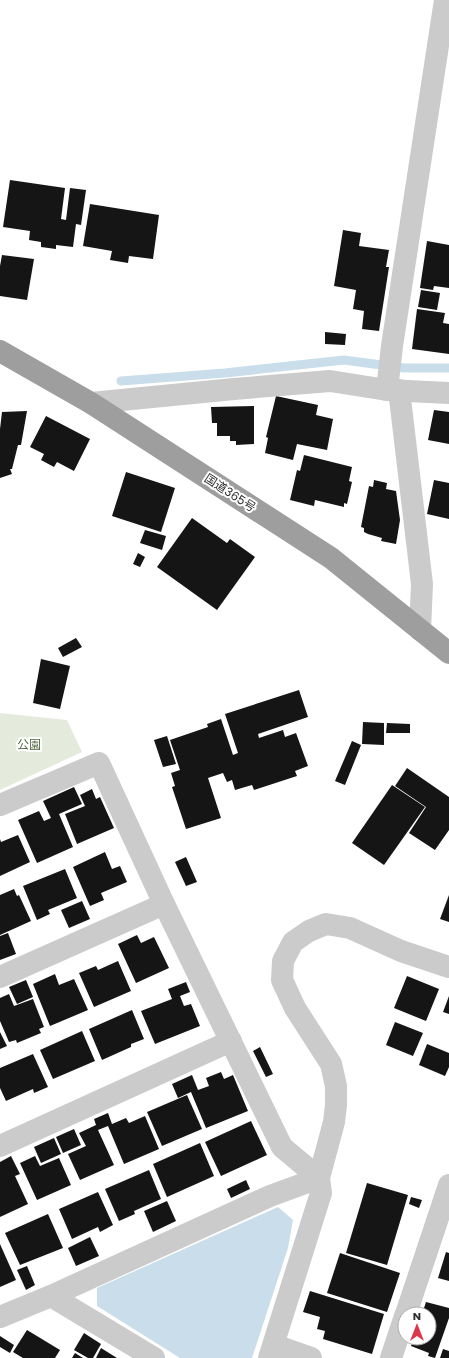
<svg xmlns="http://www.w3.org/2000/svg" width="449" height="1358" font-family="Poppins,'Noto Sans JP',sans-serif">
<rect width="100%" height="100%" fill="#fff"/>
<!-- green -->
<polygon fill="#e4ebdc" points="0,713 67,720 82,752 0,790"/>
<!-- water -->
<polygon fill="#c9deea" points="278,1207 293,1220 288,1248 252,1358 180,1358 97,1306 97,1288"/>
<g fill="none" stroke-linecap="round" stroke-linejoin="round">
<!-- stream -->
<polyline stroke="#c9deea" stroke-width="9" points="121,381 225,373 344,360 404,368 449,368"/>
</g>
<!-- building -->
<g fill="#151515">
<polygon points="10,180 65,188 61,219 66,220 70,188 86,190 81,225 76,224 73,247 56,245 56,249 41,247 41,242 29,240 30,231 3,227"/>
<polygon points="90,204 159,215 153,259 129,256 128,263 110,260 112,251 83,246"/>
<polygon points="343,230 361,233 359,246 389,250 386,267 389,267 379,331 362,329 364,311 353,309 356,290 334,286"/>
<polygon points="427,241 449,245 449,288 434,286 433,290 420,288"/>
<polygon points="2,255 34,259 27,300 0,296 0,266"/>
<polygon points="421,290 440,293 437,310 418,307"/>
<polygon points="417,309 445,313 443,323 449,324 449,354 412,349"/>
<polygon points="325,332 346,334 345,345 325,344"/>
<polygon points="276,396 318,405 316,415 333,419 327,450 297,444 293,460 265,453 268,438 266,437"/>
<polygon points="254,406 254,444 236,445 236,441 230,441 230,436 217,436 217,423 212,423 211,407"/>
<polygon points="434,410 449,412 449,444 428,440"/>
<polygon points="27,411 21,445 18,445 12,469 10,469 12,474 0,478 0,429 2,412"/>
<polygon points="46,416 90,439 74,471 57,462 54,467 41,460 44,454 30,447"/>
<polygon points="304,455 352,467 349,481 352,482 347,504 344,503 344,507 315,500 314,506 290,500 297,470 300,471"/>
<polygon points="126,472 175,488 161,532 112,516"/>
<polygon points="374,480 387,483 386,489 396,491 400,520 396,544 381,541 382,538 368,534 364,532 364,528 361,527 369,486 373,487"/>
<polygon points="434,480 449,483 449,519 427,514"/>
<polygon points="192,518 227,543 230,539 255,557 217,610 157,567"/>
<polygon points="145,530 166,536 162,550 140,543"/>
<polygon points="138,553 145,557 140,567 133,564"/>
<polygon points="76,638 82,647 63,657 58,648"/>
<polygon points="41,659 70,666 60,709 33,703"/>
<polygon points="299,690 308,717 258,734 259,738 283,730 285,737 296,733 308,766 295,771 297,776 254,790 252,785 235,790 232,780 227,782 223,773 208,778 221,818 186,829 172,787 175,786 171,773 180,770 170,740 208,727 207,724 221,719 233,755 238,753 225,714"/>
<polygon points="363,722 384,723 384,745 362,744"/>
<polygon points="387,723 410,724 410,733 386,733"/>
<polygon points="167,736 176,764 163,767 154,740"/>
<polygon points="352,741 361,745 345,785 335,781"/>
<polygon points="407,768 449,797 449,830 435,850 409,833 426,807 395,786"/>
<polygon points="392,785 425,807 384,865 352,843"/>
<polygon points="74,787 82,804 59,814 73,847 37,863 18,820 39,811 44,821 51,818 43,801"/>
<polygon points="92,789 96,799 100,797 114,828 77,844 65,814 85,806 80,795"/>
<polygon points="18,835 30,862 0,876 0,839 1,842"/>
<polygon points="105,852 112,869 120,866 127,882 101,893 104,900 90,906 73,867"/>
<polygon points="186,857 197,882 186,886 175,862"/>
<polygon points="65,869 77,898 48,910 50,914 37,920 23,886"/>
<polygon points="14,889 17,896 19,895 31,921 0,935 0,895"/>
<polygon points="449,895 449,922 440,919"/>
<polygon points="82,901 90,919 69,928 61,910"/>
<polygon points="8,933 16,954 0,960 0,936"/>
<polygon points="137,935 141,943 154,937 169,968 136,983 118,944"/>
<polygon points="118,961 131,991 94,1007 79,973 96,966 98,970"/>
<polygon points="55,974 59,985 74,979 88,1010 50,1026 33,984"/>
<polygon points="407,976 439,989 426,1021 394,1008"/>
<polygon points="26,980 33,997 17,1004 9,987"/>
<polygon points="186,982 190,992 180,996 184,1006 191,1004 200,1026 155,1044 141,1011 172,999 168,989"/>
<polygon points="9,994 14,1006 33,999 44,1027 39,1029 41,1033 17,1043 16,1040 9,1042 0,1021 0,998"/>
<polygon points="449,996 449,1014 443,1012"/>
<polygon points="132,1010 144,1039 131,1044 131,1047 102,1060 89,1029"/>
<polygon points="395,1022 423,1033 413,1056 386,1045"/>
<polygon points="82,1031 95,1061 53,1079 40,1050"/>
<polygon points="0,1032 7,1046 0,1049"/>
<polygon points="427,1044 449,1053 449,1067 445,1076 419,1065"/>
<polygon points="260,1047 273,1074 266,1077 253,1051"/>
<polygon points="33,1054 48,1087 34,1093 33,1089 6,1101 0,1088 0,1068"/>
<polygon points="221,1072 224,1079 233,1075 248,1111 206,1128 191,1092 178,1098 172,1084 192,1075 198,1090 209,1086 206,1078"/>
<polygon points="187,1095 202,1129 162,1146 147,1112"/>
<polygon points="108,1113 112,1124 126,1118 129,1123 145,1116 159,1149 124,1164 108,1126 98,1130 114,1165 80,1180 68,1154 86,1146 79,1133 96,1125 94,1119"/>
<polygon points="251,1121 267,1155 221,1176 205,1142"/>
<polygon points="74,1129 81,1145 63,1153 56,1137"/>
<polygon points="54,1138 61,1154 41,1163 34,1147"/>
<polygon points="200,1143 214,1176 167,1197 153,1164"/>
<polygon points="11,1156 20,1174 15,1176 28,1204 0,1217 0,1162"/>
<polygon points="35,1156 40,1166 59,1158 71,1185 37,1200 20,1163"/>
<polygon points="149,1170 161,1199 134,1211 135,1214 119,1221 105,1189"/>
<polygon points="246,1180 250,1189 231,1198 227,1189"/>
<polygon points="367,1183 408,1195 387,1265 346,1253"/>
<polygon points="98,1192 113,1225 100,1232 98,1227 72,1239 59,1209"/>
<polygon points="411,1197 422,1200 419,1208 409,1204"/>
<polygon points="167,1201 176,1221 153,1232 144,1211"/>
<polygon points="48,1214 63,1248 20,1265 5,1233"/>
<polygon points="90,1237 99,1256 76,1266 68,1248"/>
<polygon points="0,1244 16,1280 0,1287"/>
<polygon points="446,1252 449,1253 449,1281 438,1278"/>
<polygon points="340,1253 400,1273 387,1312 327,1293"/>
<polygon points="27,1266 35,1285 26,1290 17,1270"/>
<polygon points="310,1291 384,1314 372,1354 323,1339 325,1331 317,1329 320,1317 303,1312"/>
<polygon points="426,1302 449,1308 449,1318 435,1358 428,1356 429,1353 411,1346 414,1338 429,1338 429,1314 422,1314"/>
<polygon points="27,1330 60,1350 55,1358 23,1358 13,1352"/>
<polygon points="84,1333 101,1344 93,1358 88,1358 74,1350"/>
<polygon points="0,1336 14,1345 10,1353 0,1347"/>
<polygon points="101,1348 117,1358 96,1358"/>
<polygon points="443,1349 449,1351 449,1358 440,1358"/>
<polygon points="75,1353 83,1358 72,1358"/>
</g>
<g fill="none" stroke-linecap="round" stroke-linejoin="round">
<!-- minor -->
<g stroke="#cbcbcb" stroke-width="22">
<polyline points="387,390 392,346 445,0"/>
<polyline points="399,390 422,584 420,630"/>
<polyline points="91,403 234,389 330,381 387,390 449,393"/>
<polyline points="0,805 99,763 164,904 282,1147 319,1178"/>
<polyline points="0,977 164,904"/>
<polyline points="0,1146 231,1041"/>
<polyline points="51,1296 270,1196 319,1178"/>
<polyline points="406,1314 449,1185"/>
<polyline points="0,1317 51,1296 154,1358"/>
<polyline points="274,1345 311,1358"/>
<polyline points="269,1358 321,1193 319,1178 334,1122 336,1105 336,1086 331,1064 295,1008 282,980 283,961 293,942 309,931 326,924 350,928 401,951 449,967"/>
<polyline points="391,1358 405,1316"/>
</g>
<!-- trunk -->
<polyline stroke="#9e9e9e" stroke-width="22" points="0,351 91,403 331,558 449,653"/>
</g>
<g text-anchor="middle" stroke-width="4" stroke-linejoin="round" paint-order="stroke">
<!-- street labels -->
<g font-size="12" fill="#2e2e2e" stroke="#fff">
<text transform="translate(230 493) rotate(33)" y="4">国道365号</text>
</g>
<!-- park labels -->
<g font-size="12" fill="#52683d" stroke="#fff">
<text x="29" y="749">公園</text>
</g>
</g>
<!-- north arrow -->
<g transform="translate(417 1326)"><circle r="19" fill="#ffffff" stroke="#ababab"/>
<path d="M0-3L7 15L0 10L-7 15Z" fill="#de3749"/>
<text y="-6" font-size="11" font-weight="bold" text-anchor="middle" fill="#2e2e2e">N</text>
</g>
</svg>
